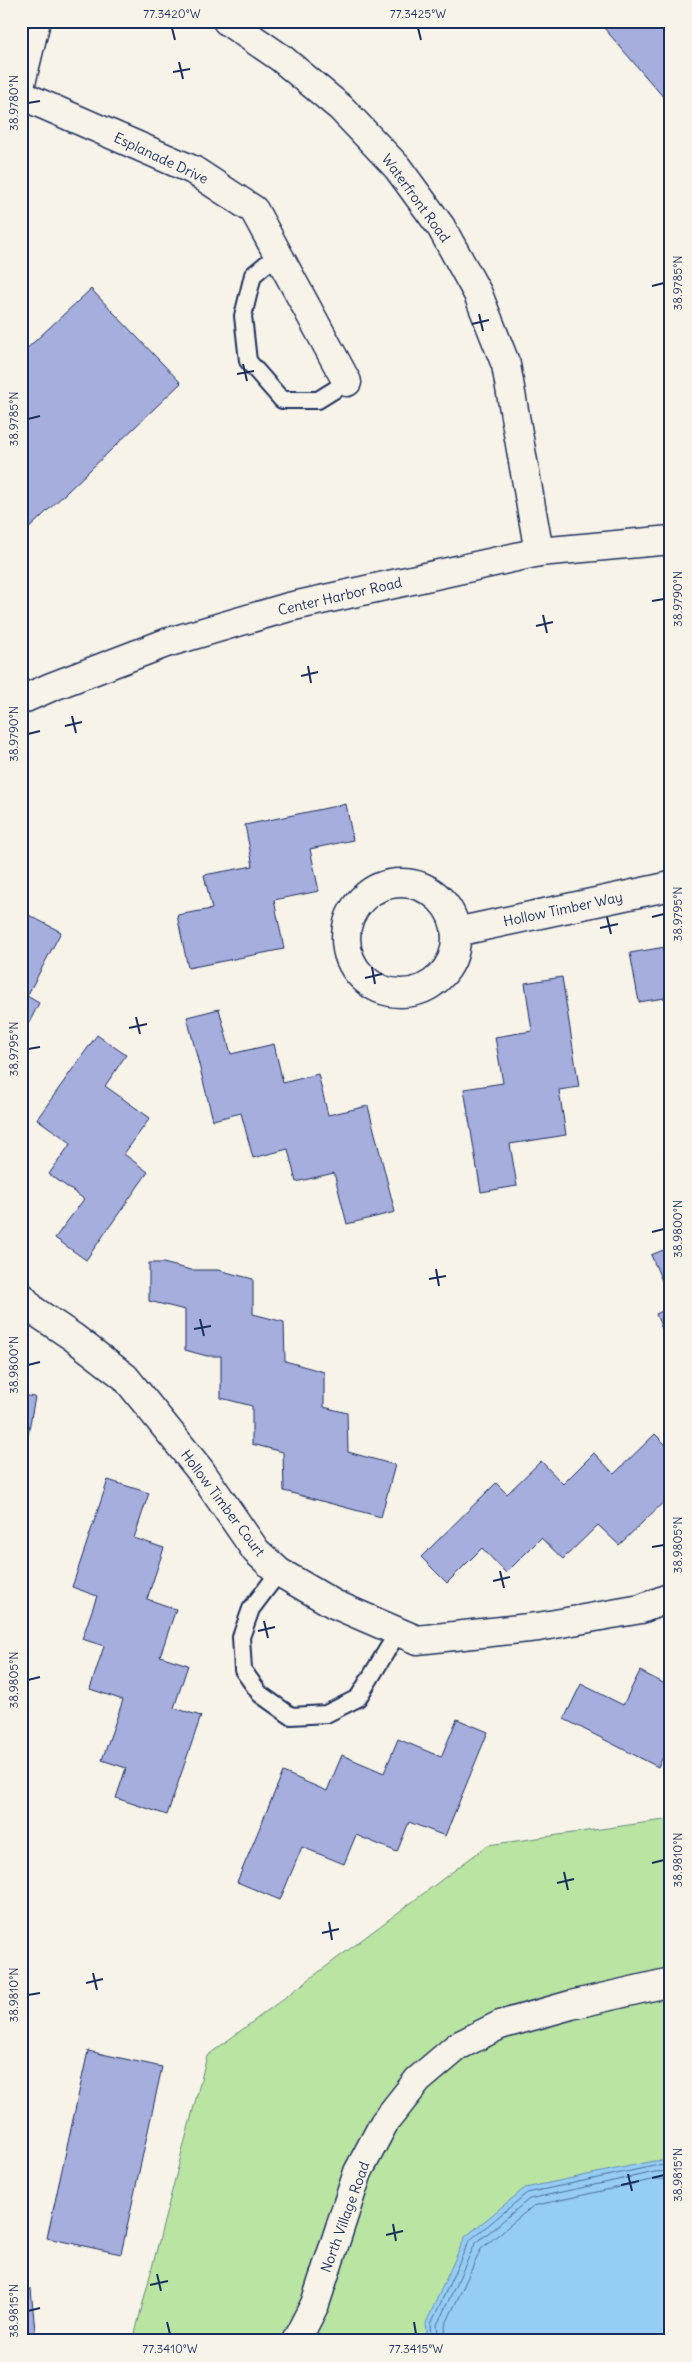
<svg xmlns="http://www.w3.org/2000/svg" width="692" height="2362" font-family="Delius,sans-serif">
<rect width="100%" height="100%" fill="#f7f3e8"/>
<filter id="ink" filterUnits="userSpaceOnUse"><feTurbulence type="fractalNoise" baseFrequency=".02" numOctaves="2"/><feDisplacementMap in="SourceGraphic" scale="10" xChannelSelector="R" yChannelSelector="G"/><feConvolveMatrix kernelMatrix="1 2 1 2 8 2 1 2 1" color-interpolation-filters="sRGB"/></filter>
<g filter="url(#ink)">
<!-- green -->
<polygon fill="#bae4a1" stroke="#6a8a80" points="671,1819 671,2341 133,2341 207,2056 488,1845"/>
<!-- water -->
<polygon fill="#96cdf5" stroke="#658eb9" points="671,2160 671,2341 428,2341 426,2323 465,2237 525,2188 654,2161"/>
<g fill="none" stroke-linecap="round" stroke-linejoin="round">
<!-- shore -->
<g stroke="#4c6e9a" stroke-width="1">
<polyline points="432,2341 431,2324 469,2241 527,2193 654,2166 671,2165"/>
<polyline points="439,2341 437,2325 475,2244 529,2199 655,2172 671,2171"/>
<polyline points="446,2341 445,2326 481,2249 533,2206 656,2179 671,2179"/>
</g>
</g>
<!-- building -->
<g fill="#a6aede" stroke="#1b2f5e">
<polygon points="598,21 671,21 671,106"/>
<polygon points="91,289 181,383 21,536 21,354"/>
<polygon points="346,804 353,840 310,849 319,891 274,900 284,949 188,968 177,915 212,909 204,875 253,866 245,825"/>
<polygon points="21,911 61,932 27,996 39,1003 29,1023 21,1018"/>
<polygon points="671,946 671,997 639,1002 630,953"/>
<polygon points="562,977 579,1087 559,1090 566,1135 510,1144 517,1186 481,1192 464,1089 503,1083 495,1037 532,1031 525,983"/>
<polygon points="219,1009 231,1054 274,1044 283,1083 318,1074 328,1115 368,1106 395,1212 347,1224 334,1173 296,1182 288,1149 253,1158 241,1113 213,1120 187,1017"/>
<polygon points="97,1035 126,1055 105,1086 150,1118 124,1154 148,1172 86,1260 55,1238 84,1199 49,1174 71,1143 37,1119"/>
<polygon points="671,1148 671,1168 664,1151"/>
<polygon points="671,1247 671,1302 651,1255"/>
<polygon points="149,1263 163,1263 191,1270 218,1270 253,1279 253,1314 284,1322 285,1361 324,1372 324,1407 347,1413 348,1452 395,1465 381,1517 284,1491 283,1452 252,1444 252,1406 221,1398 221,1356 207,1356 185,1350 185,1310 149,1301"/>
<polygon points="671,1307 671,1351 656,1314"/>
<polygon points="21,1395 35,1397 27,1440 21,1439"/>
<polygon points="655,1434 671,1450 671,1495 619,1545 598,1525 563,1559 541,1538 506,1573 482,1548 447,1583 421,1557 496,1483 507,1494 541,1461 563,1484 594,1453 614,1474"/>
<polygon points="108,1480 149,1493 134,1538 164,1548 147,1599 176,1609 160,1656 188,1665 174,1708 201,1716 167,1815 116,1798 126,1768 102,1760 123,1700 90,1689 104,1646 82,1639 97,1596 72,1587"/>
<polygon points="640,1671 671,1687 671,1741 658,1767 564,1719 581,1684 623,1705"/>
<polygon points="457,1719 488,1732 445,1836 409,1822 397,1852 356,1835 344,1864 302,1847 280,1900 237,1882 283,1772 327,1791 342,1755 384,1773 398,1739 441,1757"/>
<polygon points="88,2051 162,2067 121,2254 47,2238"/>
<polygon points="21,2289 31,2289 36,2341 21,2341"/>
</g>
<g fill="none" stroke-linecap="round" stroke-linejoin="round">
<defs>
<g id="lane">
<polyline points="278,254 253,275 243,316 248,361 282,400 318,400 347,382"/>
<polyline points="279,1572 251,1609 241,1637 243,1670 260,1694 291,1716 326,1714 358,1698 398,1632"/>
</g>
<g id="street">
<polyline points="227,21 281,58 341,108 397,167 441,227 478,294 506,365 539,552"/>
<polyline points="21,83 36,21"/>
<polyline points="21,95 193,170 254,210 347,382"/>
<circle cx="401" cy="938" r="55"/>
<polyline points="456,932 671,886"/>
<polyline points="21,1296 33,1310 73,1337 125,1377 200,1470 256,1551 279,1572 334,1604 417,1640 538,1627 641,1609 671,1597"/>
</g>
<g id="secondary">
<polyline points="21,700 51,687 166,643 289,607 539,552 671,540"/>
<polyline points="296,2341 315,2304 358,2172 384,2123 418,2080 458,2046 500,2025 571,2005 671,1982"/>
</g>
</defs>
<!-- lane casing -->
<use href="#lane" stroke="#1b2f5e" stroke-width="20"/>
<!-- street casing -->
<use href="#street" stroke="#1b2f5e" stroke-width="31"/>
<!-- secondary casing -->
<use href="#secondary" stroke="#1b2f5e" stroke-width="31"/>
<!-- lane -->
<use href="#lane" stroke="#f7f3e8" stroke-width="16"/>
<!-- street -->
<use href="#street" stroke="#f7f3e8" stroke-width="28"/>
<!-- secondary -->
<use href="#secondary" stroke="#f7f3e8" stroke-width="28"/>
</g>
</g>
<!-- ticks -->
<path fill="none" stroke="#1b2f5e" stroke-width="2" d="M 172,28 L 175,40M 418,28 L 421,40M 179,62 L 183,79M 173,72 L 190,69M 28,103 L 40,101M 652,286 L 664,283M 479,314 L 483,331M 472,324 L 489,320M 243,364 L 247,381M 237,374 L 254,371M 28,419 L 40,416M 652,601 L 664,599M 543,615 L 547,633M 536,626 L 553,622M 308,666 L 311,683M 301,676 L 318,672M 72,716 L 76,733M 65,726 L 82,722M 28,734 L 40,731M 607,917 L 611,934M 652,917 L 664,914M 600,928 L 618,924M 372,967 L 375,984M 365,978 L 382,974M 136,1017 L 140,1034M 129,1028 L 147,1024M 28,1049 L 40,1047M 652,1232 L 664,1229M 436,1269 L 439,1286M 429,1279 L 446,1276M 200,1319 L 204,1336M 194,1329 L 211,1326M 28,1365 L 40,1362M 652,1547 L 664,1545M 500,1571 L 504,1588M 493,1581 L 510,1577M 264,1621 L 268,1638M 258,1631 L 275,1627M 28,1680 L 40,1677M 652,1863 L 664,1860M 564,1872 L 568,1890M 557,1883 L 574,1879M 329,1922 L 332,1940M 322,1933 L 339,1929M 93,1973 L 97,1990M 86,1983 L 103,1979M 28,1995 L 40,1993M 628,2174 L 632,2191M 652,2178 L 664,2175M 621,2185 L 639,2181M 393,2224 L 396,2241M 386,2235 L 403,2231M 157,2274 L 161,2291M 150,2285 L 168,2281M 28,2311 L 40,2308M 167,2322 L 170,2334M 414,2322 L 416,2334"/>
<g text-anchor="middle" stroke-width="5" stroke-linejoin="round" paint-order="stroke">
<!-- street labels -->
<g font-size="14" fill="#1b2f5e" stroke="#f7f3e8">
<text transform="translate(161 158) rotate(25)" y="5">Esplanade Drive</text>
<text transform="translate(416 198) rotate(54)" y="5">Waterfront Road</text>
<text transform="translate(340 596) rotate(-13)" y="5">Center Harbor Road</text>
<text transform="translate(563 909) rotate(-12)" y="5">Hollow Timber Way</text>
<text transform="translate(223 1503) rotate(53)" y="5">Hollow Timber Court</text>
<text transform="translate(345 2217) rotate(-70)" y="5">North Village Road</text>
</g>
</g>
<!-- margin -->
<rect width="692" height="2362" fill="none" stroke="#f7f3e8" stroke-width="55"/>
<rect x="28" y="28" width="636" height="2306" fill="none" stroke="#1b2f5e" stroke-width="2"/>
<g font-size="12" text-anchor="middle" fill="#1b2f5e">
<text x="172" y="18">77.3420°W</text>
<text x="418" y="18">77.3425°W</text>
<text transform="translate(14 103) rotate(-90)" y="4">38.9780°N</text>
<text transform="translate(678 283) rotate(-90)" y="4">38.9785°N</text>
<text transform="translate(14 419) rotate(-90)" y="4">38.9785°N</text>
<text transform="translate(678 599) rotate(-90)" y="4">38.9790°N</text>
<text transform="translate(14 734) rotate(-90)" y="4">38.9790°N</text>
<text transform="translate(678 914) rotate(-90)" y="4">38.9795°N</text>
<text transform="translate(14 1049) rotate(-90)" y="4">38.9795°N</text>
<text transform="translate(678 1229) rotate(-90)" y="4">38.9800°N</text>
<text transform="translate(14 1365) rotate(-90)" y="4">38.9800°N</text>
<text transform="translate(678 1545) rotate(-90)" y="4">38.9805°N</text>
<text transform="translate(14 1680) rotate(-90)" y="4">38.9805°N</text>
<text transform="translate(678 1860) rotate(-90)" y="4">38.9810°N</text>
<text transform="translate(14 1995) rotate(-90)" y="4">38.9810°N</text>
<text transform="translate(678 2175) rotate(-90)" y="4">38.9815°N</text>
<text transform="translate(14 2311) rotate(-90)" y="4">38.9815°N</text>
<text x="170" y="2353">77.3410°W</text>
<text x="416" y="2353">77.3415°W</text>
</g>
</svg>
